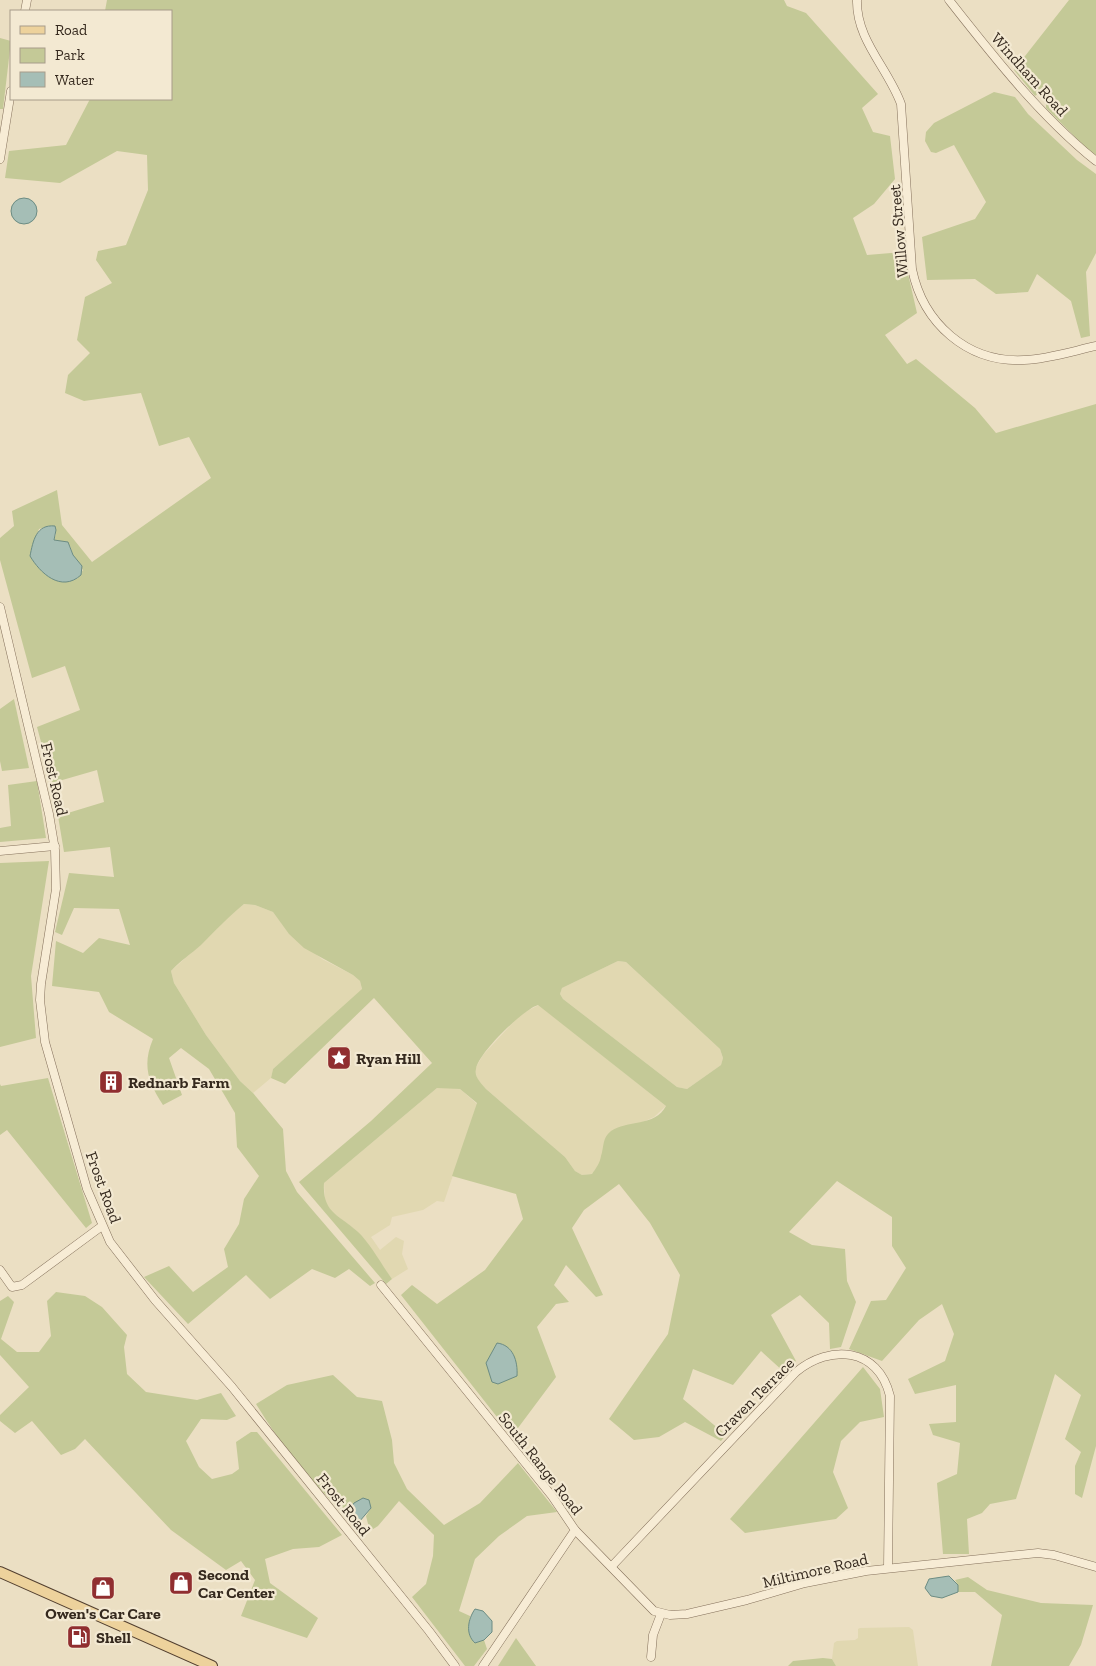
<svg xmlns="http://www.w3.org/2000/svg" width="1096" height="1666" font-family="'Zilla Slab',serif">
<rect width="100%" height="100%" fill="#ebdfc3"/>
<!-- farmland -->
<g fill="#e1d8b1">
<polygon points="244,904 255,905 273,912 289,933 322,959 353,975 360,981 362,990 273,1069 271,1078 253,1093 240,1081 206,1035 174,983 171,971 200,945 216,927"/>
<polygon points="618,961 626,962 720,1049 723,1058 721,1065 687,1089 677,1087 563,999 560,994 562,988"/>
<polygon points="539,1005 666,1106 654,1117 638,1124 626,1126 592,1174 582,1175 575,1171 565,1157 486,1089 477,1079 475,1069 483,1055 521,1014"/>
<polygon points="448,1087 460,1089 477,1104 444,1202 437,1201 423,1210 392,1217 390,1225 371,1237 380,1250 396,1237 404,1241 402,1254 408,1269 392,1279 357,1231 332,1212 325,1202 324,1183 437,1088"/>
<polygon points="909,1627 913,1630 918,1666 836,1666 832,1659 834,1643 837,1641 855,1640 858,1638 858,1629 860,1628"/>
</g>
<!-- green -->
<g fill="#c4c997" fill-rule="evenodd">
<path d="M 107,0 L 784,0 L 787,6 L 806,13 L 878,94 L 862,108 L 873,132 L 890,136 L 895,179 L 874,204 L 853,218 L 867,255 L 903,252 L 917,313 L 885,335 L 907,364 L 916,359 L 975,408 L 996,433 L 1096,404 L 1096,1446 L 1082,1498 L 1075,1494 L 1075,1466 L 1081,1452 L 1065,1439 L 1081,1395 L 1055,1374 L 1016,1499 L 990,1504 L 982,1513 L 967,1519 L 969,1554 L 943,1554 L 937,1483 L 957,1474 L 960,1443 L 933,1435 L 929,1424 L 956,1422 L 956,1385 L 915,1394 L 908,1379 L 945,1361 L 954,1334 L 942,1304 L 919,1320 L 882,1361 L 849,1349 L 871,1301 L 886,1300 L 906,1268 L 892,1246 L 892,1217 L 837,1181 L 789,1232 L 812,1245 L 845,1249 L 847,1281 L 856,1302 L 841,1347 L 830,1349 L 829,1323 L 800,1295 L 771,1315 L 796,1361 L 784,1372 L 761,1351 L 733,1385 L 693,1369 L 683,1399 L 726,1435 L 721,1441 L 685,1422 L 659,1437 L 634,1440 L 609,1419 L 668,1334 L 680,1275 L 650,1223 L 619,1184 L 584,1210 L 572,1228 L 603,1295 L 596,1297 L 566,1265 L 554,1285 L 569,1302 L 556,1304 L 537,1327 L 556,1377 L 512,1436 L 401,1295 L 412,1285 L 437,1304 L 485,1270 L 523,1219 L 516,1194 L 452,1176 L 477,1103 L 460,1089 L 437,1088 L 324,1183 C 322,1213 340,1215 357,1231 C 371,1244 381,1264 392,1279 L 386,1284 L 299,1182 L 371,1121 L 432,1063 L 374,998 L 285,1084 L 271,1078 L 273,1069 L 362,989 L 360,981 L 353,975 L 304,948 L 289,934 L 273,912 L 255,905 L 244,904 C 228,917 215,931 201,945 C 191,954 180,961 171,971 L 174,983 L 206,1035 L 240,1081 L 253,1093 L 283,1129 L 286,1171 L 297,1192 L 375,1283 L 370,1286 L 349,1269 L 335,1278 L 312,1269 L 270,1299 L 246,1275 L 188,1324 L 144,1277 L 169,1266 L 193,1292 L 228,1267 L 224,1249 L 239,1224 L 244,1199 L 259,1176 L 237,1147 L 235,1113 L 209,1069 L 181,1048 L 169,1058 L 182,1095 L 163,1105 C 148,1082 142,1065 153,1039 L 109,1012 L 99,992 L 52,986 L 56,941 L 83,953 L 99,938 L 130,945 L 119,909 L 74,908 L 62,935 L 55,932 L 69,873 L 114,877 L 110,847 L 64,852 L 58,816 L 104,802 L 97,770 L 52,783 L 37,727 L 80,710 L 65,666 L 32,678 L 0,560 L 0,538 L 14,526 L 12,511 L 57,490 L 62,525 L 92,562 L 211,478 L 189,437 L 159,446 L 141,393 L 84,401 L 65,393 L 68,375 L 90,353 L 77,340 L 85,297 L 112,283 L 96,260 L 98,251 L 126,245 L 148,190 L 147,155 L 117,151 L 60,183 L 5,178 L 9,151 L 66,145 L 90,99 L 171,99 L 171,11 L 105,11 ZM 49,526 L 56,534 L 54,540 L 70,546 L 73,555 L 83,570 L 77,579 L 31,551 L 39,529 ZM 618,961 L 626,962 L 720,1049 L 723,1058 L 721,1065 L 687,1089 L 677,1087 L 563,999 L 560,994 L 562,988 ZM 538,1005 L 666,1106 C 655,1127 626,1120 611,1131 C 602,1138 604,1147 601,1156 C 600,1163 596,1168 592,1174 L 582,1175 L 575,1171 L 565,1157 L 486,1089 C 481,1083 474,1077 476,1069 C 478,1053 524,1009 538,1005 Z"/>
<polygon points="1069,0 1096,0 1096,158 1046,108 1046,98 1040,92 1035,96 1014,70"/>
<polygon points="0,38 11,41 3,109 0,109"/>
<polygon points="994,92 1015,97 1028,114 1077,160 1096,174 1096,253 1086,272 1090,336 1081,338 1071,301 1037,274 1028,292 996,294 975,279 927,280 922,237 975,219 986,202 954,145 936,153 931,152 925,141 926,132 934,123"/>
<polygon points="14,699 29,768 2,771 0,761 0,709"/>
<polygon points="37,781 46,838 0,842 0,828 11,826 8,785"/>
<polygon points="49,861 31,976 36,1038 0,1047 0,863"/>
<polygon points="48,1078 92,1223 86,1228 7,1130 0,1135 0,1084 1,1086"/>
<polygon points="56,1292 85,1296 102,1307 127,1335 124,1347 127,1374 146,1392 197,1400 221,1393 236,1416 227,1420 201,1419 186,1441 199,1467 212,1479 232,1474 239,1469 236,1442 251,1432 257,1432 342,1535 319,1547 293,1549 265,1559 270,1583 318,1618 307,1638 241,1616 255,1580 241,1561 226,1570 171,1530 85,1439 75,1449 61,1455 32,1421 15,1433 0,1421 0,1415 29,1387 0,1355 0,1301 8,1296 14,1302 1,1339 17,1352 39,1352 51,1336 47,1301"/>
<polygon points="863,1367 880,1389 884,1417 860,1422 841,1441 833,1472 848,1508 836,1519 745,1533 730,1519"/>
<path d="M 333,1375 L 357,1397 L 382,1401 L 392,1440 L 394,1463 L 407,1489 L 444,1525 L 480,1503 L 518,1463 L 557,1512 L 527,1516 L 499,1536 L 475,1559 L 459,1611 L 470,1616 L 469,1632 L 475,1643 L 484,1640 L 487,1649 L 474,1666 L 465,1666 L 412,1597 L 426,1584 L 433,1556 L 434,1535 L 399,1501 L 378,1526 L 370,1531 L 366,1516 L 371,1508 L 349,1512 L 351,1518 C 313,1487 282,1446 256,1404 L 287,1385 Z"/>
<polygon points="968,1577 987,1590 1041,1603 1093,1605 1081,1645 1069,1666 991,1666 1002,1615 975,1592 958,1592 958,1585 955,1580"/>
<polygon points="516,1638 536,1666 498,1666"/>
<polygon points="823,1658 832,1659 836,1666 788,1666 793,1661"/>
</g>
<!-- water -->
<g fill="#a5beb6" stroke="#6c8c83">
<circle cx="24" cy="211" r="13"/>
<path d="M 55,526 L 56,530 L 54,540 L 68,542 L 73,555 L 82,566 L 81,575 C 61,593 40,573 30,556 C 33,541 36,524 55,526 Z"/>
<path d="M 497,1343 C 513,1345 518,1361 517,1376 L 498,1384 L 492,1382 L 486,1363 Z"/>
<polygon points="363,1498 369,1500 371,1508 359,1522 351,1518 348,1512 354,1503"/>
<polygon points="949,1576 958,1585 958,1592 942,1598 931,1596 925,1588 929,1579"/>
<path d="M 475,1609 L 483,1611 L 492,1621 L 492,1632 L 484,1640 L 475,1643 C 465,1634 468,1619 475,1609 Z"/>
</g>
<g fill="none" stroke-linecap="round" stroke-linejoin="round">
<defs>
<g id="minor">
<path d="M 857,0 C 856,40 888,68 901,104 L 912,269 C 923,323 967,363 1024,360 C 1048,359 1073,351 1096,346"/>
<path d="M 949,0 C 993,56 1040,116 1096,161"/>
<polyline points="25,11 27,0"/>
<polyline points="0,159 11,91"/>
<polyline points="0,607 49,814 55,850 56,889 41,984 40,1000 45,1042 87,1189 110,1242 155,1300 232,1387 429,1631 455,1666"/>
<polyline points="0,851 55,846"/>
<polyline points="0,1270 12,1287 22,1285 102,1226"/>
<polyline points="381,1285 552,1496 575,1530 483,1666"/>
<polyline points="575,1530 654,1611 670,1615 687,1614 747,1600 805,1583 866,1571 1038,1553 1054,1555 1096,1567"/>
<path d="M 612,1566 L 796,1372 C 830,1344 878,1347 890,1396 L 888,1568"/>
<polyline points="651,1657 653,1635 661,1614"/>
</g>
<polyline id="major" points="0,1572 212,1666"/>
</defs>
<!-- minor casing -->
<use href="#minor" stroke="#84705b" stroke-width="9"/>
<!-- major casing -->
<use href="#major" stroke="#523f2f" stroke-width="12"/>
<!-- minor -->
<use href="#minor" stroke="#f7ecd5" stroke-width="8"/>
<!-- major -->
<use href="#major" stroke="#edd29c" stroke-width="10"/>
</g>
<!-- icons -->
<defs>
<symbol id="sight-square" viewBox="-11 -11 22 22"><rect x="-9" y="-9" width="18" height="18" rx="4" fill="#902e30" stroke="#f3e9d2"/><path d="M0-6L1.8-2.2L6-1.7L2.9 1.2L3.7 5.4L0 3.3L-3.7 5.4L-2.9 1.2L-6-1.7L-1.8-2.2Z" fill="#fff"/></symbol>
<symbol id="building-square" viewBox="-11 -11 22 22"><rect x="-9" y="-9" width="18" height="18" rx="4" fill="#902e30" stroke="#f3e9d2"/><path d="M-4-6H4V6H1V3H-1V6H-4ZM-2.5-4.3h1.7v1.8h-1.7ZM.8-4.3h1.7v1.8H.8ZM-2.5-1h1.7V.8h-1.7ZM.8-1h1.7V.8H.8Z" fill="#fff"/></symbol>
<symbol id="shop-square" viewBox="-11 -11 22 22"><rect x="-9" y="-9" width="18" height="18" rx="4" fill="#902e30" stroke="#f3e9d2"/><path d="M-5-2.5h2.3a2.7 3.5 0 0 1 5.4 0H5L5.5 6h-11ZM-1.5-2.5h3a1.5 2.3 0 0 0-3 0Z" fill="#fff"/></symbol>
<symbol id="fuel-square" viewBox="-11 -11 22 22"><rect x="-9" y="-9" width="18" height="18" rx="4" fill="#902e30" stroke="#f3e9d2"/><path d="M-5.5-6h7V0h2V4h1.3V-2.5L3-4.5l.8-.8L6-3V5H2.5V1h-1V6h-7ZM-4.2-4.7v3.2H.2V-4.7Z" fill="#fff"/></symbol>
</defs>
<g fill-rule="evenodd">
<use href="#sight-square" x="325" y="1044" width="28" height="28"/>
<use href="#building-square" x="97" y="1068" width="28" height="28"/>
<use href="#shop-square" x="167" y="1569" width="28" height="28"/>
<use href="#shop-square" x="89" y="1574" width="28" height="28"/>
<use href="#fuel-square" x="65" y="1623" width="28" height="28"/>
</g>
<g text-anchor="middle" stroke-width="4.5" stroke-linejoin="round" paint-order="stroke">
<!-- street labels -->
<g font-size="16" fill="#35291e" stroke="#f3e9d2">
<text transform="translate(1030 74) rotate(48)" y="6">Windham Road</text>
<text transform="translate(898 231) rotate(-95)" y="6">Willow Street</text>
<text transform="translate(55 779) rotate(77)" y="6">Frost Road</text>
<text transform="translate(104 1187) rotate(70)" y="6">Frost Road</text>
<text transform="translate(754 1397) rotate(-45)" y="6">Craven Terrace</text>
<text transform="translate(541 1463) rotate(52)" y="6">South Range Road</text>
<text transform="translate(344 1504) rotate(51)" y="6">Frost Road</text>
<text transform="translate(815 1570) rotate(-13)" y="6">Miltimore Road</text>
</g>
<!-- poi labels -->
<g font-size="16" font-weight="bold" fill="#35291e" stroke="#f3e9d2" text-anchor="start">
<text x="356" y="1064">Ryan Hill</text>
<text x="128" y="1088">Rednarb Farm</text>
<text x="198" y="1580">Second<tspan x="198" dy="18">Car Center</tspan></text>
<text x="103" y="1619" text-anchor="middle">Owen's Car Care</text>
<text x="96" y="1643">Shell</text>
</g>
</g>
<!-- legend -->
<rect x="10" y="10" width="162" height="90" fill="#f3e9d2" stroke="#a79c8a"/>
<rect x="20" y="26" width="25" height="8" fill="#edd29c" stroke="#a79c8a"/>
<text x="55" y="35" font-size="15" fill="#35291e">Road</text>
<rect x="20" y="48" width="25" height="15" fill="#c4c997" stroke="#a79c8a"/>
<text x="55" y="60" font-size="15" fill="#35291e">Park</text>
<rect x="20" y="72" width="25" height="15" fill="#a5beb6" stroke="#a79c8a"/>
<text x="55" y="85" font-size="15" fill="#35291e">Water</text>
</svg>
